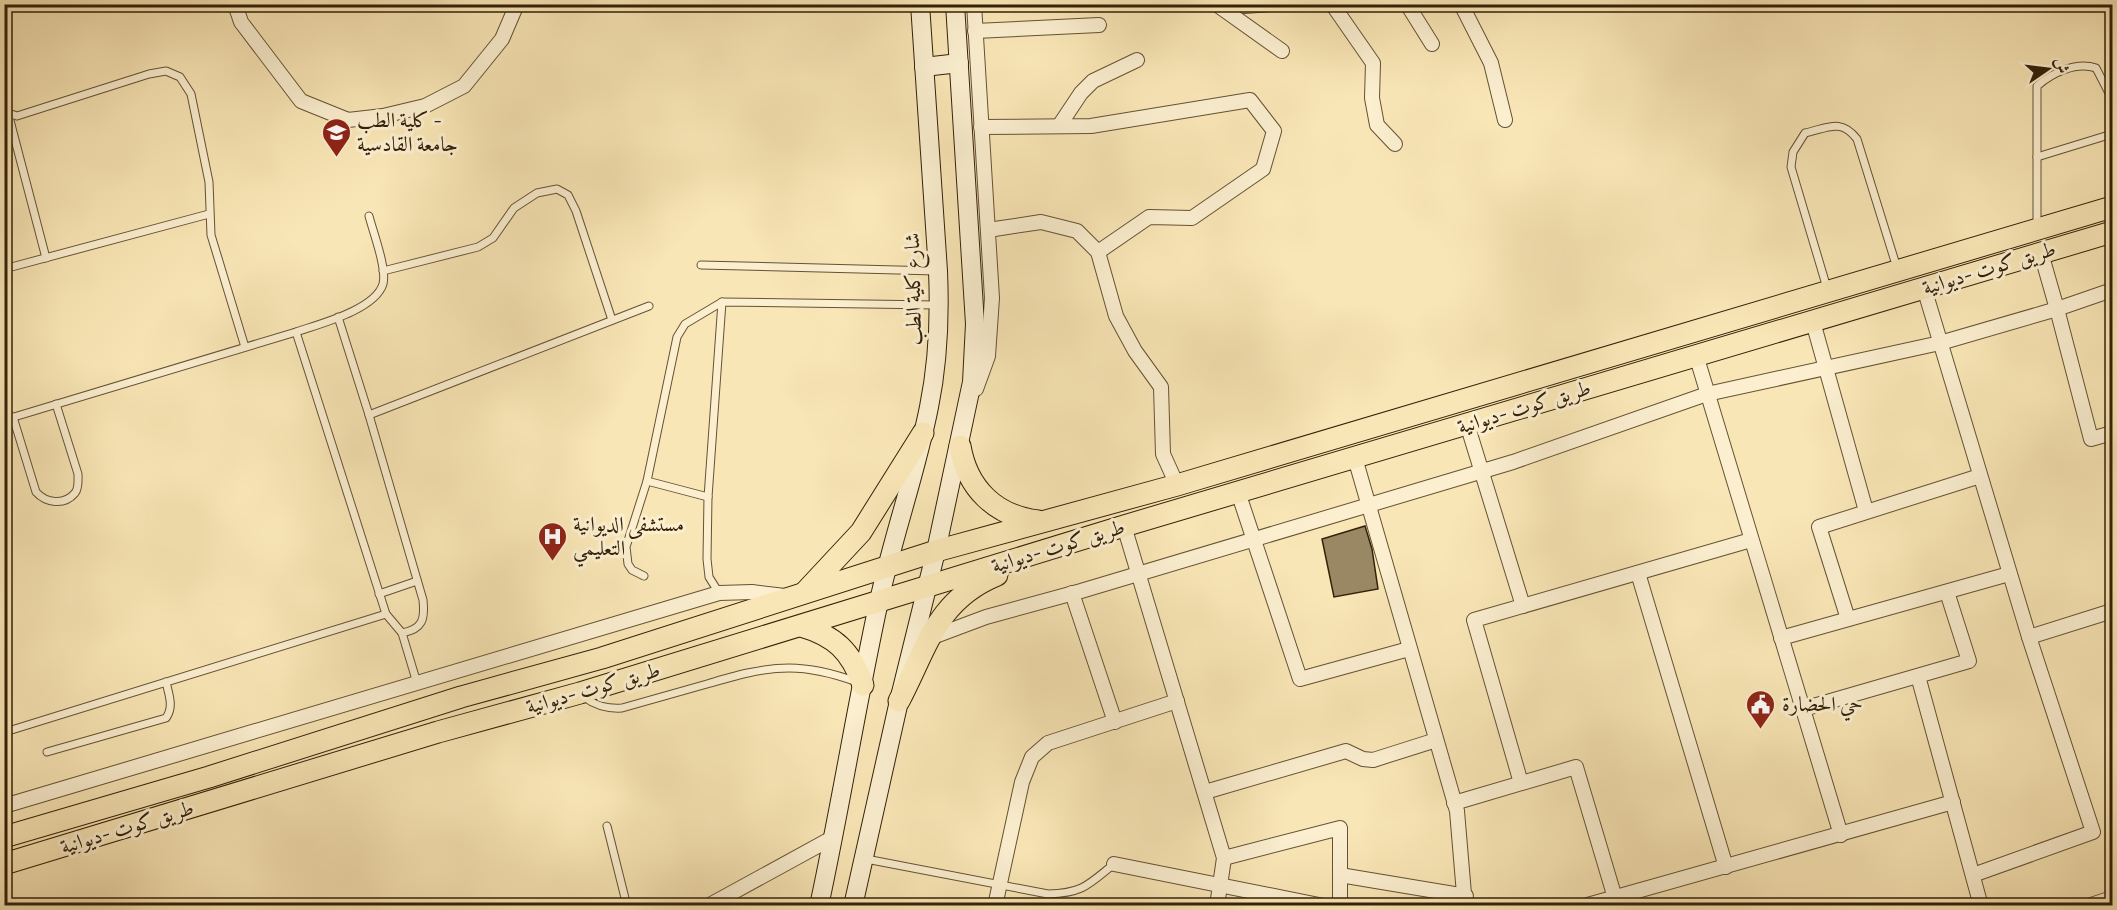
<svg xmlns="http://www.w3.org/2000/svg" width="2117" height="910" font-family="Vollkorn,Amiri,serif">
<rect width="100%" height="100%" fill="#f9e6b6"/>
<filter id="stains"><feTurbulence type="fractalNoise" baseFrequency=".00333" numOctaves="4"/><feColorMatrix values="0 0 0 0 .2 0 0 0 0 .09 0 0 0 0 .02 0 0 0 .5 -.17"/></filter>
<radialGradient id="worn" r=".72"><stop offset=".6" stop-color="#630" stop-opacity="0"/><stop offset="1" stop-color="#630" stop-opacity=".3"/></radialGradient>
<!-- building -->
<polygon fill="#9a8763" stroke="#332109" stroke-width="1.5" points="1365,526 1372,549 1378,589 1334,597 1322,539"/>
<g fill="none" stroke-linecap="round" stroke-linejoin="round">
<defs>
<g id="lane">
<polyline points="4,108 8,113 17,116 149,74 166,71 180,77 191,94 209,182 211,235 245,347"/>
<polyline points="8,113 46,258"/>
<polyline points="2037,157 2112,134"/>
<path d="M 2037,226 L 2037,86 C 2052,73 2076,61 2096,68 L 2112,99"/>
<polyline points="701,265 936,271"/>
<polyline points="4,269 209,214"/>
<polyline points="383,271 478,247 493,238 514,208 537,193 557,189 568,195 576,211 612,320"/>
<path d="M 1827,288 L 1791,167 L 1793,152 L 1805,133 C 1828,128 1841,118 1857,139 L 1897,268"/>
<path d="M 296,332 L 386,614 L 402,633 C 423,629 425,619 423,600 L 369,415 L 338,317"/>
<polyline points="369,415 649,306"/>
<path d="M 13,417 L 36,492 C 46,503 64,506 75,493 C 79,488 78,480 78,474 L 56,404"/>
<path d="M 4,420 L 296,332 C 319,324 375,310 383,284 C 387,268 373,232 369,216"/>
<polyline points="647,481 708,497"/>
<polyline points="644,576 632,570 628,564 626,547 647,481 677,337 685,324 722,302 937,305"/>
<polyline points="719,593 709,577 707,559 708,497 722,302"/>
<polyline points="379,594 417,581"/>
<polyline points="402,633 417,683"/>
<path d="M 584,697 C 596,706 607,709 622,708 C 651,700 679,692 707,684 C 734,676 761,668 789,668 C 813,668 835,674 857,682"/>
<polyline points="4,730 4,747"/>
<polyline points="5,732 386,614"/>
<path d="M 47,752 L 166,718 C 174,707 169,695 166,682"/>
<polyline points="607,826 627,906"/>
<path d="M 866,859 L 1048,894 C 1083,893 1088,885 1114,864"/>
</g>
<g id="street">
<polyline points="235,4 241,22 301,101 348,120 383,116 425,106 464,86 502,39 517,4"/>
<polyline points="974,4 992,298 988,356 976,389"/>
<polyline points="1216,4 1282,51"/>
<polyline points="1332,4 1373,63 1372,98 1377,125 1395,144"/>
<polyline points="1407,4 1432,44"/>
<polyline points="1461,4 1491,63 1505,120"/>
<polyline points="1244,6 1273,4"/>
<polyline points="975,31 1099,25"/>
<polyline points="1059,126 1081,93 1093,81 1137,60"/>
<polyline points="981,127 1091,126 1250,100 1274,131 1263,169 1192,218 1149,217 1098,252"/>
<polyline points="988,230 1041,222 1077,231 1098,252 1116,316 1135,351 1161,387 1163,454 1177,485"/>
<polyline points="2041,253 2057,309 2091,439 2112,433"/>
<polyline points="1924,288 2029,637 2093,832 1973,875"/>
<polyline points="1813,322 1866,511"/>
<polyline points="1696,355 1841,835"/>
<polyline points="1467,424 1523,606"/>
<polyline points="1355,458 1457,811 1465,906"/>
<polyline points="1238,492 1300,679 1409,649"/>
<polyline points="1124,526 1224,858 1217,906"/>
<polyline points="1638,573 1726,867"/>
<polyline points="1072,593 1115,722"/>
<polyline points="1848,619 1819,527 1980,476"/>
<polyline points="2029,637 2112,611"/>
<polyline points="930,638 986,617 1081,591 1513,462 1707,394 1940,343 2057,309 2112,290"/>
<polyline points="1781,638 2009,574"/>
<polyline points="1918,676 1981,906"/>
<polyline points="1803,709 1969,661 1947,592"/>
<polyline points="1521,783 1474,620 1751,540"/>
<polyline points="1205,792 1346,751 1363,759 1373,760 1436,740"/>
<polyline points="1454,803 1576,767 1615,898"/>
<polyline points="4,806 719,593 752,592 785,596"/>
<polyline points="1224,858 1340,828 1340,906"/>
<polyline points="1114,864 1324,906"/>
<polyline points="1340,875 1466,896"/>
<polyline points="708,906 834,837"/>
<polyline points="995,906 1022,782 1032,757 1048,743 1177,701"/>
<polyline points="1584,906 1953,802"/>
<polyline points="2088,906 2112,898"/>
</g>
<g id="secondary">
<polyline points="924,67 959,63"/>
<path d="M 819,906 C 841,804 857,702 879,601 C 893,536 916,473 929,407 C 938,363 940,317 938,271 L 920,4"/>
<polyline points="853,906 899,701 936,551 972,382 975,324 955,4"/>
</g>
<g id="primary">
<path d="M 960,446 C 967,488 995,516 1038,521"/>
<polyline points="806,591 861,532 923,433"/>
<path d="M 801,626 C 835,636 851,651 863,685"/>
<path d="M 899,701 C 927,648 936,600 997,575"/>
<polyline points="4,837 209,777 461,697 602,658 936,551 1177,485 2112,207"/>
<polyline points="4,864 438,732 580,693 1124,526 2112,232"/>
</g>
</defs>
<!-- lane casing -->
<use href="#lane" stroke="#645234" stroke-width="9"/>
<!-- street casing -->
<use href="#street" stroke="#645234" stroke-width="16"/>
<!-- secondary casing -->
<use href="#secondary" stroke="#332109" stroke-width="20"/>
<!-- primary casing -->
<use href="#primary" stroke="#332109" stroke-width="23"/>
<!-- lane -->
<use href="#lane" stroke="#fbefd0" stroke-width="7"/>
<!-- street -->
<use href="#street" stroke="#fbefd0" stroke-width="14"/>
<!-- secondary -->
<use href="#secondary" stroke="#fbefd0" stroke-width="18"/>
<!-- primary -->
<use href="#primary" stroke="#f9e6b6" stroke-width="21"/>
</g>
<!-- icons -->
<defs>
<symbol id="university-pin" viewBox="-11 -11 22 30"><path d="M0 17L-7.5 6A9.5 9.5 0 1 1 7.5 6Z" fill="#8f2418" stroke="#fbefd0"/><path d="M0-5L7-2L0 1L-7-2ZM-4 1L0 2.5L4 1V4Q0 6-4 4Z" fill="#fff"/></symbol>
<symbol id="hospital-pin" viewBox="-11 -11 22 30"><path d="M0 17L-7.5 6A9.5 9.5 0 1 1 7.5 6Z" fill="#8f2418" stroke="#fbefd0"/><path d="M-5-5h3v3.5h4V-5h3V5h-3V1.5h-4V5h-3Z" fill="#fff"/></symbol>
<symbol id="civic-pin" viewBox="-11 -11 22 30"><path d="M0 17L-7.5 6A9.5 9.5 0 1 1 7.5 6Z" fill="#8f2418" stroke="#fbefd0"/><path d="M-.6-6.5H3V-4.5H.6V-3L4-1V1h2V6H-6V1h2V-1L-.6-3ZM-1.2 2.5V6h2.4V2.5Z" fill="#fff"/></symbol>
</defs>
<g fill-rule="evenodd">
<use href="#university-pin" x="320" y="116" width="33" height="45"/>
<use href="#hospital-pin" x="536" y="520" width="33" height="45"/>
<use href="#civic-pin" x="1744" y="688" width="33" height="45"/>
</g>
<g text-anchor="middle" stroke-width="6" stroke-linejoin="round" paint-order="stroke">
<!-- poi labels -->
<g font-size="21" fill="#332109" stroke="#fbefd0" text-anchor="start">
<text x="357" y="127">كلية الطب -<tspan x="357" dy="24">جامعة القادسية</tspan></text>
<text x="573" y="531">مستشفى الديوانية<tspan x="573" dy="24">التعليمي</tspan></text>
<text x="1782" y="711">حي الحضارة</text>
</g>
<!-- street labels -->
<g font-size="21" fill="#332109" stroke="#fbefd0">
<text transform="translate(1989 268) rotate(-17)" y="7">طريق كوت -ديوانية</text>
<text transform="translate(913 289) rotate(-91)" y="7">شارع كلية الطب</text>
<text transform="translate(1524 407) rotate(-17)" y="7">طريق كوت -ديوانية</text>
<text transform="translate(1058 546) rotate(-17)" y="7">طريق كوت -ديوانية</text>
<text transform="translate(593 688) rotate(-16)" y="7">طريق كوت -ديوانية</text>
<text transform="translate(127 827) rotate(-17)" y="7">طريق كوت -ديوانية</text>
</g>
</g>
<!-- margin -->
<rect width="2117" height="910" fill="none" stroke="#f9e6b6" stroke-width="24"/>
<rect x="6" y="6" width="2105" height="898" fill="none" stroke="#332109" stroke-width="3"/>
<rect x="12" y="12" width="2093" height="886" fill="none" stroke="#332109" stroke-width="1.5"/>
<!-- north arrow -->
<g transform="translate(2048 69) rotate(76)" stroke="#fbefd0" stroke-width="4.5" paint-order="stroke">
<path d="M0-4.5L10 22L0 15L-10 22Z" fill="#332109"/>
<text y="-9" font-size="16" font-weight="bold" text-anchor="middle" fill="#332109">ش</text>
</g>
<rect width="100%" height="100%" filter="url(#stains)"/>
<rect width="100%" height="100%" fill="url(#worn)"/>
</svg>
